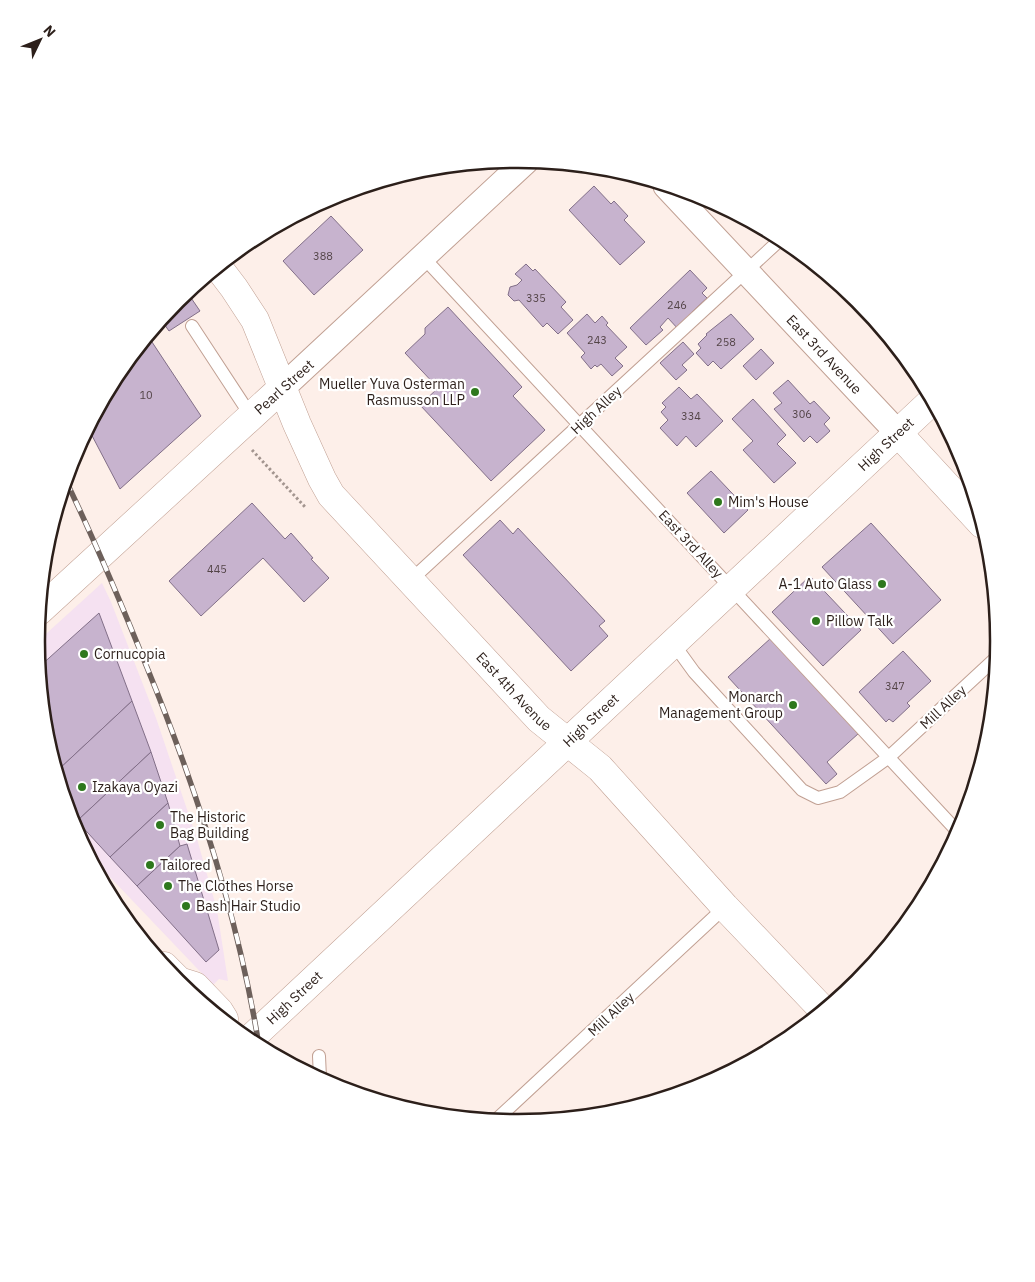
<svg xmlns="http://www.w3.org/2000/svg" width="1035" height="1282" font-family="'IBM Plex Sans',sans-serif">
<rect width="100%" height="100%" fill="#fdefe9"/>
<!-- commercial -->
<polygon fill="#f5e1f1" points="102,583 111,602 156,718 197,839 217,910 228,981 219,979 213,985 88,854 73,825 45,735 36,643"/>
<!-- building -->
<g fill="#c7b3ce" stroke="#826f88">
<polygon points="594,186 611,204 614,201 628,216 624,220 645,242 620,265 569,210"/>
<polygon points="331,216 363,250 314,295 283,261"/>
<polygon points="526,264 533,271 535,269 566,302 561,307 573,320 558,334 547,323 543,327 519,300 514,301 508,295 510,287 517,285 522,280 515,274"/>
<polygon points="690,270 707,288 702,293 707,298 692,312 695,314 679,330 668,318 660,327 663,330 646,345 630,328"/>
<polygon points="187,292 200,311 169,331 162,321 158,324 177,301"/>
<polygon points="448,307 522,387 513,396 545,430 491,481 420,405 438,388 405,353 425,334 425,328"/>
<polygon points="587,314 595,323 602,316 608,323 606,325 627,347 615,358 623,366 612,376 601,364 597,367 595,365 591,369 581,357 585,353 567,333"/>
<polygon points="731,314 754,339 721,369 713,361 708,366 696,353 701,348 698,344 707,335 706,334"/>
<polygon points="148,336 201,416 120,489 88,428 118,373"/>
<polygon points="683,342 694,354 682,365 687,370 676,380 660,363"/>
<polygon points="761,349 774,363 756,380 743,366"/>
<polygon points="788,380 810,404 814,401 830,418 824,424 830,431 817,443 810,436 804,442 774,409 782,403 773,393"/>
<polygon points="679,387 691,399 697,394 723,421 696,447 686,436 677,446 660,428 668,420 661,412 666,407 662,403"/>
<polygon points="753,399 786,435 777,444 796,463 774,483 743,450 753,441 732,419"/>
<polygon points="711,471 748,510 724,533 687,493"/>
<polygon points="252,503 285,539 291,533 313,558 311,559 329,578 304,602 263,558 201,616 169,581"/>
<polygon points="500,520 513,534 518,528 605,621 599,626 608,636 571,671 463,555"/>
<polygon points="871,523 941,600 893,644 822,567"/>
<polygon points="810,576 861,630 823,666 772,612"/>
<polygon points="99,613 132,701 57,771 45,735 39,667"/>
<polygon points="771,638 859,733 827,762 837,774 826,784 728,677"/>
<polygon points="903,651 931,681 907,703 910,706 893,722 889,719 886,722 859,692"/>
<polygon points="132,701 151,752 77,821 69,812 57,771"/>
<polygon points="151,752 168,803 110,857 77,821"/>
<polygon points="168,803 180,846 137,886 110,857"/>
<polygon points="187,844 219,950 206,962 137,886 180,846"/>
</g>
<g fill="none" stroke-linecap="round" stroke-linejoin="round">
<defs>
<g id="service">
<polyline points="423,257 958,832"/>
<polyline points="192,326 251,416"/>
<polyline points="411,580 781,239"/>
<polyline points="673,643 694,672 802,790 818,798 840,792 889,757 997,657"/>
<polyline points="319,1056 320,1078"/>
<polyline points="496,1120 725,907"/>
</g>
<g id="minor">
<path id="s1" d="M 666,186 L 898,433"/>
<polyline points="282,388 526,161"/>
</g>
<g id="tertiary">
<path id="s2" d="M 218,267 L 234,288 L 255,320 L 297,424 L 322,479 L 331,495 L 539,719 L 600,768 L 725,907 L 823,1010"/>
<polyline points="898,433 982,524"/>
<polyline points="39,611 282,388"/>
<polyline points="164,966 179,981 195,986 219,1011 224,1019"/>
<path id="s3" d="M 249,1040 L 932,401"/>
</g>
</defs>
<!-- service casing -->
<use href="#service" stroke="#c1a093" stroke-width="14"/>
<!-- minor casing -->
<use href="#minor" stroke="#c1a093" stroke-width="27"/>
<!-- tertiary casing -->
<use href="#tertiary" stroke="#c1a093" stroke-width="29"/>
<!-- path -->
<polyline stroke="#a3958f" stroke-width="3" stroke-dasharray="2.5 2.5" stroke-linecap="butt" points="252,450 306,508"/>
<!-- service -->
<use href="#service" stroke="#fff" stroke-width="12"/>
<!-- minor -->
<use href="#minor" stroke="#fff" stroke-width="25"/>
<!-- tertiary -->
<use href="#tertiary" stroke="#fff" stroke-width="28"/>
<defs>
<path id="rail" d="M 66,481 C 95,541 121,603 146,665 C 196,787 238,915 259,1046"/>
</defs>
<!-- rail casing -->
<use href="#rail" stroke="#6d605b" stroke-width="5.5"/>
<!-- rail -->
<use href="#rail" stroke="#fff" stroke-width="4" stroke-dasharray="11" stroke-linecap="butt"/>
</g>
<!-- markers -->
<g fill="#2e781d" stroke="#fff" stroke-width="2">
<circle cx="475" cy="392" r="5"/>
<circle cx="718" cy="502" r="5"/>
<circle cx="882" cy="584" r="5"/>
<circle cx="816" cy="621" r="5"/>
<circle cx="84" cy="654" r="5"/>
<circle cx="793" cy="705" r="5"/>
<circle cx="82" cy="787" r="5"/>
<circle cx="160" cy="825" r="5"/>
<circle cx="150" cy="865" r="5"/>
<circle cx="168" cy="886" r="5"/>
<circle cx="186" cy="906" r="5"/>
</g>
<g text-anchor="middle" stroke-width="4.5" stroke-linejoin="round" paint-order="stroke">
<!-- number labels -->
<g font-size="11" fill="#534447">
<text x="323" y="260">388</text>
<text x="536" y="302">335</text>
<text x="677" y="309">246</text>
<text x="597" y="344">243</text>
<text x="726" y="346">258</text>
<text x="146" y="399">10</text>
<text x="802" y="418">306</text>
<text x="691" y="420">334</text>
<text x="217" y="573">445</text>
<text x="895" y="690">347</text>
</g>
<!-- street labels -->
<g font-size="14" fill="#2c1f1a" stroke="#fff">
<text dy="5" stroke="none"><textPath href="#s1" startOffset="231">East 3rd Avenue</textPath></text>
<text transform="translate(284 387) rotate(-42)" y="5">Pearl Street</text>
<text transform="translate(596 410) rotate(-43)" y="5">High Alley</text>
<text dy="5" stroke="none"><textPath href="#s3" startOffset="872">High Street</textPath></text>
<text transform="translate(691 544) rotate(47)" y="5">East 3rd Alley</text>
<text dy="5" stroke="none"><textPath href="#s2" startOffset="524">East 4th Avenue</textPath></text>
<text transform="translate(943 707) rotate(-43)" y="5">Mill Alley</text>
<text dy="5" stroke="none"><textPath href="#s3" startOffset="468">High Street</textPath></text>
<text dy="5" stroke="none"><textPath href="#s3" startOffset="62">High Street</textPath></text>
<text transform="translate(611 1014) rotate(-43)" y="5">Mill Alley</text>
</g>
<!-- poi labels -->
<g font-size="14" fill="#2c1f1a" stroke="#fff" text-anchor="start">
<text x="465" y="389" text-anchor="end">Mueller Yuva Osterman<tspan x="465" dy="16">Rasmusson LLP</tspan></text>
<text x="728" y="507">Mim's House</text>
<text x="872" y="589" text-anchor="end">A-1 Auto Glass</text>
<text x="826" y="626">Pillow Talk</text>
<text x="94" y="659">Cornucopia</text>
<text x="783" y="702" text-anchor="end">Monarch<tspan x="783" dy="16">Management Group</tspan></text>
<text x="92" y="792">Izakaya Oyazi</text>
<text x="170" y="822">The Historic<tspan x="170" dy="16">Bag Building</tspan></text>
<text x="160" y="870">Tailored</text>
<text x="178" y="891">The Clothes Horse</text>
<text x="196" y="911">Bash Hair Studio</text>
</g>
</g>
<!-- crop -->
<path d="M0 0H1035V1282H0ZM517 168H518A472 472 0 0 1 990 640V642A472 472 0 0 1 518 1114H517A472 472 0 0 1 45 642V640A472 472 0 0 1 517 168Z" fill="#fff" fill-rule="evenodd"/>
<path fill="none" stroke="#2c1f1a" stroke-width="2.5" d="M517 168H518A472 472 0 0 1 990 640V642A472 472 0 0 1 518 1114H517A472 472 0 0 1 45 642V640A472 472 0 0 1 517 168Z"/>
<!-- north arrow -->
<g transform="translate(40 40) rotate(47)" stroke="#ffffff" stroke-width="4" paint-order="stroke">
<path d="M0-4L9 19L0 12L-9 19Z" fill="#2c1f1a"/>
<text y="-8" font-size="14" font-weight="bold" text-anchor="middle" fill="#2c1f1a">N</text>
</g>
</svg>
